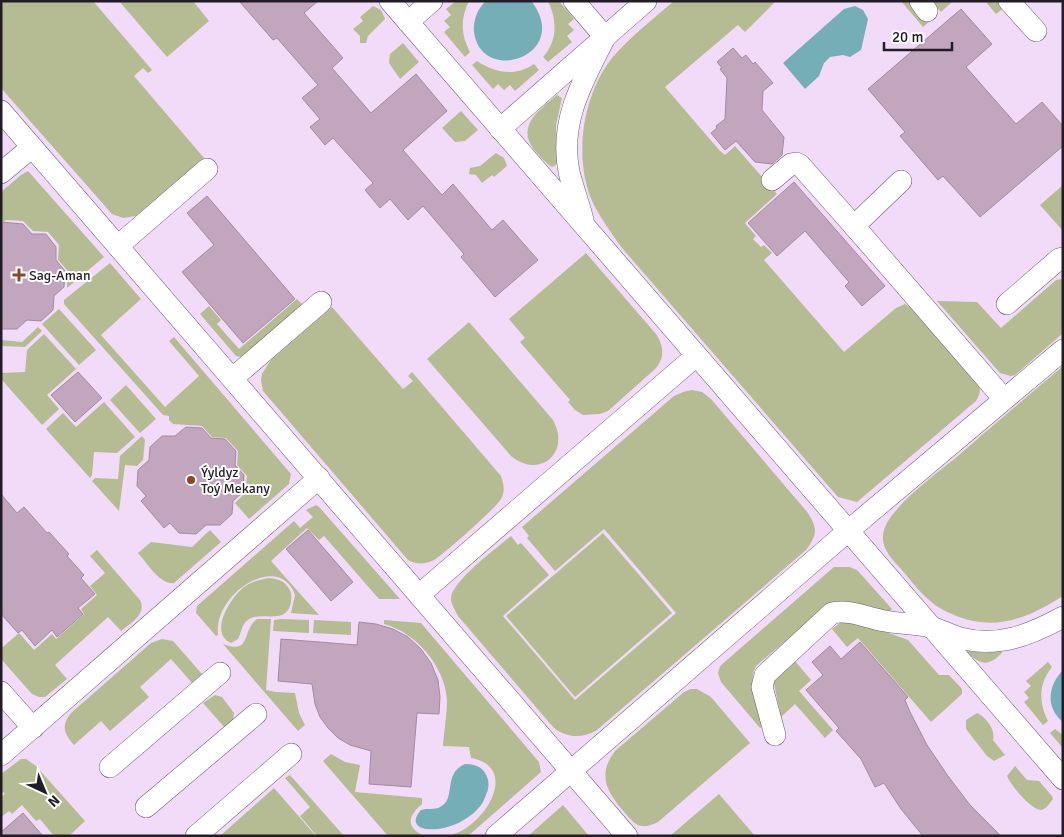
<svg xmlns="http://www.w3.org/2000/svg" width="1064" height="837" font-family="Signika,sans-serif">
<rect width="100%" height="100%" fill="#f1dbf8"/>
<!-- green -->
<g fill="#b5bc93">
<polygon points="1,1 93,1 152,70 148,73 143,68 134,76 204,158 136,216 123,218 112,214 1,88"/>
<polygon points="119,1 193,1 209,21 167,57"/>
<path d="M 456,1 L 469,1 C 460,19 461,35 470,52 L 465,57 L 444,32 L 450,27 L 444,21 L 451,15 L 446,9 Z"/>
<path d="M 548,1 L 559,1 L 574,19 L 568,24 L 574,30 L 567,36 L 572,42 L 548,62 L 543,57 C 558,41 557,20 548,1 Z"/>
<path d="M 674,1 L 776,1 L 745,32 L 738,25 L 665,87 L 720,151 L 725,155 L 735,146 L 777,194 L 745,223 L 756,236 L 753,239 L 761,247 L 764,245 L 772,253 L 764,260 L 844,352 L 896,308 L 905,304 L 913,309 L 979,385 C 981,391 979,396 976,401 L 857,502 L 838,497 L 622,248 C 612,234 601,219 593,203 C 573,159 582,96 612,58 C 630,37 653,19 674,1 Z"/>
<polygon points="901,1 913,1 929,22 923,27"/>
<polygon points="931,1 953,1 941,12"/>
<polygon points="985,1 1000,1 1005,7 996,14"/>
<polygon points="373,6 381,10 385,19 368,36 366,43 360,43 360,36 353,29 363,21 360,17"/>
<polygon points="403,43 419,62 400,79 389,63 390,54"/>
<path d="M 477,61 C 495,73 515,77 534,64 L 539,70 L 515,91 L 510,85 L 504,90 L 498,84 L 493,89 L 472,65 Z"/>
<path d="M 557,95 L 562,98 L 556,125 L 557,162 L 556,165 L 552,167 C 547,164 542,159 538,154 C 514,129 536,112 557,95 Z"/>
<polygon points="461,111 478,130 465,141 455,142 442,128"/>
<polygon points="496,153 504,158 507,166 494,177 492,175 482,183 476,175 469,174 470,168 480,166"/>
<polygon points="28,171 104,257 67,288 68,271 58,260 59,245 48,232 33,231 23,221 6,220 4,222 1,219 1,192 21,175"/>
<polygon points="1063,185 1063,231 1040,205"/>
<path d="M 586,253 L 656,334 C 664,346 665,358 655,369 L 608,411 L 600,414 L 583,415 L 575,410 L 568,402 L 570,400 L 520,342 L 525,338 L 509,319 Z"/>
<polygon points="110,263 141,299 101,335 165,407 199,376 169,341 174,337 291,474 289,484 249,519 235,503 245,493 247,476 237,465 238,451 226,438 212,437 202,426 173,424 169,420 169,416 163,415 64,304 64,300"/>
<polygon points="1062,279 1063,333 1015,375 1011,376 1000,373 937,301 977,302 1001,328 1056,280"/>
<polygon points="297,299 303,305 241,357 236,356 200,314 209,306 221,320 217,324 239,349"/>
<path d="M 332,307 L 403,389 L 413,381 L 408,376 L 412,372 L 501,476 C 504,484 505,492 501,499 C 497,507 443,555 434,560 C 426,564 416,565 408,560 L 263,391 L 261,380 L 262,374 L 270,361 Z"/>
<polygon points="59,309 96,350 79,365 42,324"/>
<path d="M 469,322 L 553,420 C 571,452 540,480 511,456 L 427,359 Z"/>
<polygon points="38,327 42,331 25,347 2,346 1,351 1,340 22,342"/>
<polygon points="44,334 76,369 47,395 59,409 42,425 1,379 1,373 25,372 27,350"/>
<path d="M 1063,366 L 1063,596 C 1030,617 997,631 959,617 C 951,614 942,610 935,605 C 922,595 912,582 901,569 C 891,558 879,546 884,530 C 891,506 939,472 959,455 C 993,425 1028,396 1063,366 Z"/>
<polygon points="126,385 156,419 140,433 110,400"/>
<path d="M 692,390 L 702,392 L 711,399 L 808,513 C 818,529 817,535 806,550 L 597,730 C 582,739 566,738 553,727 L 458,616 C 455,610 451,604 451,598 C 452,581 497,548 511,536 L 518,545 L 521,543 L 549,575 L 503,616 L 575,700 L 676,613 L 604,529 L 555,571 L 527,538 L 529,536 L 522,527 L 674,396 L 683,392 Z"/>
<polygon points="104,402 135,437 117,453 94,452 92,475 90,478 46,429 63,413 76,427"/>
<polygon points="142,436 145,440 143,460 137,466 125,465 119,511 92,481 95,478 118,479 120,456"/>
<path d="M 316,505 L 320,508 L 400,599 L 379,599 L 324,536 L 319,540 L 307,528 L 271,561 L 319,615 L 291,613 L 295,595 C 280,551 213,593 218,635 L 216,636 L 196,613 L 197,606 L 294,521 L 300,528 L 313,517 L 306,510 Z"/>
<path d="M 210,530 L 221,542 L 174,583 C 160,585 147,563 138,553 L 151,542 L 192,547 Z"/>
<polygon points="603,533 672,613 575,697 506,616"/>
<path d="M 97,550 L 140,600 C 147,614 131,623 121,631 L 108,617 L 55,665 L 67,679 L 45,697 L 39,697 L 32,694 L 1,659 L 1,645 L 3,647 L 19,633 L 34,650 L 52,634 L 56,639 L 84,614 L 81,609 L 97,595 L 90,586 L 105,573 L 90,556 Z"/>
<path d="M 834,567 L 849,567 L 857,570 L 892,609 L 886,614 L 840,602 L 829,604 L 757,665 C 746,678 759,710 762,726 L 760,728 L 721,682 L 718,673 L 720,666 Z"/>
<path d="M 270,578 C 276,579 283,580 287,586 C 291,590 292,595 291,601 C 288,626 261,611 249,619 C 241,624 242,632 238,639 L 231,643 C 208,633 231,597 244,587 C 251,582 261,579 270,578 Z"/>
<polygon points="847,618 908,640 939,675 949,675 962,689 962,694 931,722 858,638 847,647 832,629"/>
<path d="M 257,619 L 271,619 L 266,690 L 276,692 L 295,693 L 299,713 L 305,725 L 298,731 L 223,644 C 252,655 241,631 257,619 Z"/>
<polygon points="281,619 309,620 309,633 273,631 274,620"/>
<polygon points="314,620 351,622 351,635 313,633"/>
<path d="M 384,620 L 421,623 L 539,762 L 541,772 L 468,836 L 448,836 C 485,828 521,767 471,758 L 469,747 L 443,746 C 444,731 447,715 447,700 C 445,666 415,632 384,624 Z"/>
<path d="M 162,639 L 173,641 L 202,674 L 192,683 L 171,659 L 140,687 L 149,697 L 110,731 L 101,721 L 74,745 C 64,733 61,726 71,713 L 151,643 Z"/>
<path d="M 969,651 L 985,653 L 1001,651 L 1002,653 C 988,667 981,665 967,652 Z"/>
<polygon points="795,661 811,680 799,691 833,730 825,738 795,704 781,717 773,679"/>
<path d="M 1048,662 L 1052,667 C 1038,684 1039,703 1048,721 L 1043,725 L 1024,702 L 1029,698 L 1024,692 L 1031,686 L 1026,681 Z"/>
<path d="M 691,689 L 697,689 L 711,697 L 750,743 L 658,822 C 653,824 648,827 643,826 C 635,826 630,818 625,813 C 608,793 596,776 615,751 L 684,692 Z"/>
<polygon points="215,695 222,697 234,713 233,720 225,728 203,703"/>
<path d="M 977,713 C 986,717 996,730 993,740 L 1005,755 L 994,761 L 987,756 L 966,729 L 966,720 Z"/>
<polygon points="1055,729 1063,735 1063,748 1050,733"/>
<path d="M 331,754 L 345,762 L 360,765 L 355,792 L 422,798 L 422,804 C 408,816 405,827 424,836 L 388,836 L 323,761 Z"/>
<polygon points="21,759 26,759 36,766 85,821 69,836 54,836 40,819 36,821 22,805 12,814 9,811 1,817 1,797 5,794 1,790 1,774"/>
<path d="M 1015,766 L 1027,780 L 1039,781 L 1052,796 L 1053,799 C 1050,803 1046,809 1041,810 C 1031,810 1010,784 1007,776 Z"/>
<polygon points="290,775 344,836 317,836 300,816 310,807 285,778"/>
<polygon points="274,788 316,836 220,836"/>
<polygon points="719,794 755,836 670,836"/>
<polygon points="563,805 589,836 528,836"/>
</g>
<!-- water -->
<g fill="#76aeb8">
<path d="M 486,1 L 532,2 C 572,56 481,86 474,32 C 473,21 477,9 486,1 Z"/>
<polygon points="855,6 863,10 868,19 861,50 850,57 843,55 830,57 824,63 819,76 805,89 783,63 844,9"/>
<path d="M 1063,670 L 1063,722 C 1045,708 1048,685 1063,670 Z"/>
<path d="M 465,764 C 477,764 485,768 488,780 C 490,788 486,795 483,802 C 461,837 397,837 421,810 C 427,808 435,810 440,807 C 457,799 442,774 465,764 Z"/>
</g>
<!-- building -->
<g fill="#c1a6be" stroke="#a48aa1">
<polygon points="239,1 318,1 304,13 343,58 332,68 371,113 416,74 447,111 403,150 442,195 453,184 492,230 503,220 538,260 495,297 461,257 464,254 423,206 408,220 390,199 380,208 365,190 373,183 333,138 325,145 310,127 320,119 302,98 318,85 277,38 273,40"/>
<polygon points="961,9 992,44 966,67 1016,124 1042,102 1063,126 1063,146 980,217 943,176 938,180 900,136 905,132 868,89"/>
<polygon points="733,48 742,58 746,55 753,64 755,62 773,83 763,91 762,110 784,137 782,155 772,164 755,162 736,141 725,150 711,133 717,128 716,126 725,119 727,78 720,69 722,68 717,62"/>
<polygon points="794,182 885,286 862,306 845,286 849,282 805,231 777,256 748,223"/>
<polygon points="207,196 295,299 243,343 182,272 214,245 187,213"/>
<polygon points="1,222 23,224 32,234 46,234 56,247 56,260 65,271 64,287 54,296 53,310 41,321 27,320 17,329 1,329"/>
<polygon points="78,372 102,398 75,422 51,395"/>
<polygon points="186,427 202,428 211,438 225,439 236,451 235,465 244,475 243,492 233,501 232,514 220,525 206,525 196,534 179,533 170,523 164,528 141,501 146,496 137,486 138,470 149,460 150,447 162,436 175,436"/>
<polygon points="1,494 17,513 24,507 47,533 49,532 69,554 67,556 84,575 81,578 95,594 78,608 83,614 57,637 52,630 35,646 22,630 18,633 1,614"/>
<polygon points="308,530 353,582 331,601 286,549"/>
<polygon points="359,622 376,624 393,629 408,637 421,649 431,663 438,680 440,697 439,714 417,713 411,787 369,784 371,751 350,745 338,738 328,728 320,717 315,704 312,684 278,681 281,639 357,645"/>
<polygon points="860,642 908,697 905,700 910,712 927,745 948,776 970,805 1001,836 923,836 901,809 884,783 875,787 861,759 836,731 839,728 806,690 823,675 812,662 830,646 841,659"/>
<polygon points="23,813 43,836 1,836 1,832"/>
</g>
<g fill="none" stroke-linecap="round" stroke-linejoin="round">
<defs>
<g id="minor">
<polyline points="390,1 1063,779"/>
<path d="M 574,1 L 605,37 C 583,81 559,120 569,172 C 573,188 579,204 583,220"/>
<polyline points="920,1 927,11"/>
<polyline points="1009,1 1036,31"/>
<polyline points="408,22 432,1"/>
<polyline points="1,111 627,836"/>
<polyline points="500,129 646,1"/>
<polyline points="1,173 32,147"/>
<polyline points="772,180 791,164 796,163 800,165 854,226"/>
<polyline points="901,181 854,226 1004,399"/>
<polyline points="118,246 207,169"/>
<polyline points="1007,304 1059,259 1063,258"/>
<polyline points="233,378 321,302"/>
<polyline points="419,595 696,356"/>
<polyline points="1,692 33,728"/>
<path d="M 775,735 L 762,687 L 765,675 L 832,613 C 851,609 866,618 885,621 C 900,624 916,623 931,627 C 941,630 950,635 960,638 C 998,648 1030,635 1063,617"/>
<polyline points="1,755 319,478"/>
<polyline points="110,767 220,673"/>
<polyline points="146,807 256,714"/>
<polyline points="196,836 291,754"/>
<polyline points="496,836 848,531 1063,350"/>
</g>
</defs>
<!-- minor casing -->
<use href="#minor" stroke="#6d5a73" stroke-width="22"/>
<!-- minor -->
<use href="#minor" stroke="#fff" stroke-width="21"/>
</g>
<!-- markers -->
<g fill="#8e4626" stroke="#fff" stroke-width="2">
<path d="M16.5 267.5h5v5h5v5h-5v5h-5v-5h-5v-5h5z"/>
<circle cx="191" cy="480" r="5"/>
</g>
<g text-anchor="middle" stroke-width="4" stroke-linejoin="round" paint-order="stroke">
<!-- poi labels -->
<g font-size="14" fill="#231c26" stroke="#fff" text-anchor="start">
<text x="29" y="280">Sag-Aman</text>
<text x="201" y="477">Ýyldyz<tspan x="201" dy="16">Toý Mekany</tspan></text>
</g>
</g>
<!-- border -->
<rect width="1064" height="837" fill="none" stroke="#231c26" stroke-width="5"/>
<!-- north arrow -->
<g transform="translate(45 792) rotate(136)" stroke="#ffffff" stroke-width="4" paint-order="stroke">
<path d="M0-4L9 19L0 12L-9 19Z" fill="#231c26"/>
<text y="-8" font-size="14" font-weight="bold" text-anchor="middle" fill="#231c26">N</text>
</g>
<!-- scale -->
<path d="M884 42v8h68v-8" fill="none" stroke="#231c26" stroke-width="2.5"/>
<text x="892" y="42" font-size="15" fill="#231c26" stroke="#ffffff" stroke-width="4" paint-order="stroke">20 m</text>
</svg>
